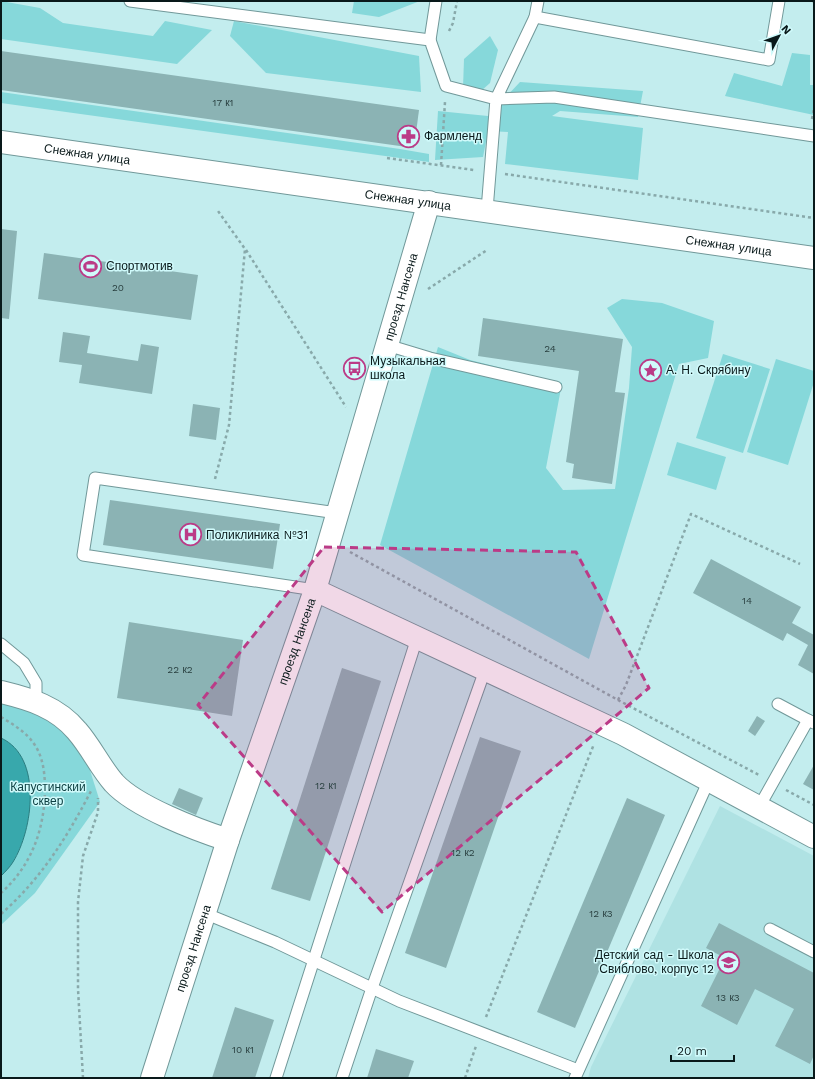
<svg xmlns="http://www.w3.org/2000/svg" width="815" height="1079" font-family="'Work Sans',sans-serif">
<rect width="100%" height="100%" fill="#c3edee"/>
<!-- built -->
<polygon fill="#afe2e3" points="720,806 814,856 814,1078 588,1078 591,1067"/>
<!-- green -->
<g fill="#86d8da">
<polygon points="1,1 40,8 63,23 153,36 165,21 212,30 177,64 1,39"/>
<polygon points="354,1 420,1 379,17 352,13"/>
<polygon points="234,21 419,56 421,92 266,73 230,36"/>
<polygon points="490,36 498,50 490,83 481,91 463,88 464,59"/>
<polygon points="792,53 810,55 810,85 814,85 814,115 725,96 734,73 782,86"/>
<polygon points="520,82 643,91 638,117 560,111 552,116 643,128 638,180 505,164 508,132 488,131 483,157 435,160 438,111 488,116"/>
<polygon points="1,92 400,149 429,154 429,162 1,103"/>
<polygon points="622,299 662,303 714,321 708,358 679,364 589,659 380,545 438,347 470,360 562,383 546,468 563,490 615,489 629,388 632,347 607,308"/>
<polygon points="723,354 770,369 743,453 696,438"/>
<polygon points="776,359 814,371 814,382 788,465 747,452"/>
<polygon points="677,442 726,457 716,490 667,475"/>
<polygon points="1,698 60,723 89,767 100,802 35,893 1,925"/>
</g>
<!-- water -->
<path fill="#38a8ac" stroke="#2a7d80" d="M 1,738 C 43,757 33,830 13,862 C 10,867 5,872 1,876 Z"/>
<!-- building -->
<g fill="#8bb3b4">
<polygon points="1,51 419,110 414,148 1,90"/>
<polygon points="1,229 17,231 9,319 1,318"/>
<polygon points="44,253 198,275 191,320 38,299"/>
<polygon points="483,318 623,339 615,392 625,393 612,484 572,478 574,464 566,462 579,371 478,356"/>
<polygon points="63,332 90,336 87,353 138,361 141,344 159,347 152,394 79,383 82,365 59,362"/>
<polygon points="193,404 220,408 216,440 189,436"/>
<polygon points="110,500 280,524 273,569 103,545"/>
<polygon points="711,559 801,607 792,623 814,635 814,674 798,665 808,645 787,633 783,641 693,593"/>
<polygon points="129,622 243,640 232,716 117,698"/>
<polygon points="342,668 381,681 310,901 271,889"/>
<polygon points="757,716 765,721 755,736 748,731"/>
<polygon points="480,737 521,751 446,968 405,953"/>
<polygon points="814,765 814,790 803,784"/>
<polygon points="179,788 203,798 196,815 172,804"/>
<polygon points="627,798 665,815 575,1028 537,1012"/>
<polygon points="719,923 814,973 814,1055 810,1064 775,1046 794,1009 755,989 737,1025 701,1006 725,958 706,948"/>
<polygon points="235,1007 274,1020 255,1078 212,1078"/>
<polygon points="376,1049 414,1061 408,1078 367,1078"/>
</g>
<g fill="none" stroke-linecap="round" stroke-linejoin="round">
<defs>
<g id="service">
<polyline points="130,1 430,40 446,86 496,99 487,210"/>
<polyline points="538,1 535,17 496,99 554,97 814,136"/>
<polyline points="535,17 769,60 779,1"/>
<polyline points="430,40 436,1"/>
<polyline points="387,345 430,358 556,387"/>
<polyline points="315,590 83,555 95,478 337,513"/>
<polyline points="1,644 24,663 36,683 36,701"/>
<polyline points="778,704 808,720"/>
<polyline points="759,807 808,720 814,723"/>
<polyline points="204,913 275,942 399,1001 578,1070"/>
<polyline points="770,929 814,952"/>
<polyline points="276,1078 417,638"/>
<polyline points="342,1078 372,988 485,670"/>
<polyline points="575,1078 709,780"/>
</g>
<g id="minor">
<polyline points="315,590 623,734 814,837"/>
<path d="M 1,692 C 30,699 57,707 77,731 C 91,747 100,767 114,783 C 136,807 197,830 228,840"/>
</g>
<g id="tertiary">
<path id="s1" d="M 152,1078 L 228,840 L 315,590 L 429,202"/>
</g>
<g id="secondary">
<path id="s2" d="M 1,142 L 814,258"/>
</g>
</defs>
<!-- service casing -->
<use href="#service" stroke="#719899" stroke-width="13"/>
<!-- minor casing -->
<use href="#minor" stroke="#719899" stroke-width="24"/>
<!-- tertiary casing -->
<use href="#tertiary" stroke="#719899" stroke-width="24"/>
<!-- secondary casing -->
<use href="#secondary" stroke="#719899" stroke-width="24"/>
<!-- path -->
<g stroke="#88a9aa" stroke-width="2.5" stroke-dasharray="3 3" stroke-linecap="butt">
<polyline points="813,1 814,2"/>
<polyline points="449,31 453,23 457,1"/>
<polyline points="812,119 814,108"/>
<polyline points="387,158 474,170"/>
<polyline points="441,165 445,102"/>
<polyline points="505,174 814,218"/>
<polyline points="246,250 346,407"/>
<polyline points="428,289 487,250"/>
<polyline points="215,479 229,425 245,249 218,211"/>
<polyline points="350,552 618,700 759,775"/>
<polyline points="618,700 626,685 691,514 800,564"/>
<path d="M 1,717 C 14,725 28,733 36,747 C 44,760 45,777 45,791 C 44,831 31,866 1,893"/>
<polyline points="786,790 814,805"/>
<path d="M 1,914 C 41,879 68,836 92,789"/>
<polyline points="486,1017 594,744"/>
<polyline points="83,1078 78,989 78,902 83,856 98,812 98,798"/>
<polyline points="465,1078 476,1046"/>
</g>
<!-- service -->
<use href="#service" stroke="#fff" stroke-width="11"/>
<!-- minor -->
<use href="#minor" stroke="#fff" stroke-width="22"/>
<!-- tertiary -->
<use href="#tertiary" stroke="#fff" stroke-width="22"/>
<!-- secondary -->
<use href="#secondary" stroke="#fff" stroke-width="22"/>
</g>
<!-- marked area -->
<path fill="#bb3b87" fill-opacity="0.2" stroke="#bb3b87" stroke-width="3" stroke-dasharray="8 5" stroke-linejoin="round" d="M 324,547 L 576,552 L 649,688 L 382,912 L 198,705 Z"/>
<!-- icons -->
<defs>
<symbol id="pharmacy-ring" viewBox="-11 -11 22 22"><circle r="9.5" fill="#d0fafb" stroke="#bb3b87" stroke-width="1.5"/><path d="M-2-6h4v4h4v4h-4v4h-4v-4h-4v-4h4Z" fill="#bb3b87"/></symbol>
<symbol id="stadium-ring" viewBox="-11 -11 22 22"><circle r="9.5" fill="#d0fafb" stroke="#bb3b87" stroke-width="1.5"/><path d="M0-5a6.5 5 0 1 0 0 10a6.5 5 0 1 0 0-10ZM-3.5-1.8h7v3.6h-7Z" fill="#bb3b87"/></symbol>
<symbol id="bus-ring" viewBox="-11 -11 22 22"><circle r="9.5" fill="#d0fafb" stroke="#bb3b87" stroke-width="1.5"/><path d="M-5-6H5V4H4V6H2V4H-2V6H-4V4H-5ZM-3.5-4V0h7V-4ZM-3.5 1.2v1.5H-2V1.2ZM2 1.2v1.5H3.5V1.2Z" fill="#bb3b87"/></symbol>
<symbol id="sight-ring" viewBox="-11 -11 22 22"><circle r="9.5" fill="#d0fafb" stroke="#bb3b87" stroke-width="1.5"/><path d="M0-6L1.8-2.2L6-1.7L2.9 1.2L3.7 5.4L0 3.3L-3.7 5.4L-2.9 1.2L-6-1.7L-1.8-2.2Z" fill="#bb3b87"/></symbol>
<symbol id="hospital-ring" viewBox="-11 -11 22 22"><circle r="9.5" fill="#d0fafb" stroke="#bb3b87" stroke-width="1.5"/><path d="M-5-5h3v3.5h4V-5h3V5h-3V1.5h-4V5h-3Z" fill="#bb3b87"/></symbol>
<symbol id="school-ring" viewBox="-11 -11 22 22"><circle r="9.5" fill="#d0fafb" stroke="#bb3b87" stroke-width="1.5"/><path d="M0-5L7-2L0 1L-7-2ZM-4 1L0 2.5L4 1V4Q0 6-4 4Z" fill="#bb3b87"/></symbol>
</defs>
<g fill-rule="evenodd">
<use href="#pharmacy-ring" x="396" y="124" width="25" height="25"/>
<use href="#stadium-ring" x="78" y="254" width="25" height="25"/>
<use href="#bus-ring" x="342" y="356" width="25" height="25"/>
<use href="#sight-ring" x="638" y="358" width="25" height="25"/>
<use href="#hospital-ring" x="178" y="522" width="25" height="25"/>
<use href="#school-ring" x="716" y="950" width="25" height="25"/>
</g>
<g text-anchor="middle" stroke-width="3" stroke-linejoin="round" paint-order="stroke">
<!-- number labels -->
<g font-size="10" fill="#2a4040">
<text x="223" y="106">17 к1</text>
<text x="118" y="291">20</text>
<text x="550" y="352">24</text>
<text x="747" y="604">14</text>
<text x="180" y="673">22 к2</text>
<text x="326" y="789">12 к1</text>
<text x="463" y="856">12 к2</text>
<text x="601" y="917">12 к3</text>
<text x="728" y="1001">13 к3</text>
<text x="243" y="1053">10 к1</text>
</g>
<!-- poi labels -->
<g font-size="12" fill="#09191a" stroke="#d0fafb" text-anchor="start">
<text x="424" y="140">Фармленд</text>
<text x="106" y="270">Спортмотив</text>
<text x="370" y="365">Музыкальная<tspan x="370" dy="14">школа</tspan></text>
<text x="666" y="374">А. Н. Скрябину</text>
<text x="206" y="539">Поликлиника №31</text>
<text x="714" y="959" text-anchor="end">Детский сад - Школа<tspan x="714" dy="14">Свиблово, корпус 12</tspan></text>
</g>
<!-- street labels -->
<g font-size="12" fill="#09191a" stroke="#d0fafb">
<text dy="4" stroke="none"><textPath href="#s2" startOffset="87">Снежная улица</textPath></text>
<text dy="4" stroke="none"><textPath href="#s2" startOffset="411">Снежная улица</textPath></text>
<text dy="4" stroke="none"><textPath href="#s2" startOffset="735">Снежная улица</textPath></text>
<text dy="4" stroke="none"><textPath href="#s1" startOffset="820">проезд Нансена</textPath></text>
<text dy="4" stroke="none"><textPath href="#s1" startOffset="460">проезд Нансена</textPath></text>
<text dy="4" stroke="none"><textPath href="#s1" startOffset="136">проезд Нансена</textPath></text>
</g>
<!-- park labels -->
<g font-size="12" fill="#0f4143" stroke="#d0fafb">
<text x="48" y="791">Капустинский<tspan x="48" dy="14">сквер</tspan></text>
</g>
</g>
<!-- border -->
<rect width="815" height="1079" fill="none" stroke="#09191a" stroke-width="4"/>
<!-- north arrow -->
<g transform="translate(779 36) rotate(49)" stroke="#d0fafb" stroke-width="3" paint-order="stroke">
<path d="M0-3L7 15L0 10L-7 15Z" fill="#09191a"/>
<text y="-6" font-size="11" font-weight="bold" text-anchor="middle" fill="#09191a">N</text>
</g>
<!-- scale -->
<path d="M671 1055v6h63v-6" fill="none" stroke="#09191a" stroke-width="2"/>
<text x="677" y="1055" font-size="12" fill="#09191a" stroke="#d0fafb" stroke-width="3" paint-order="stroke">20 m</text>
</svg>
